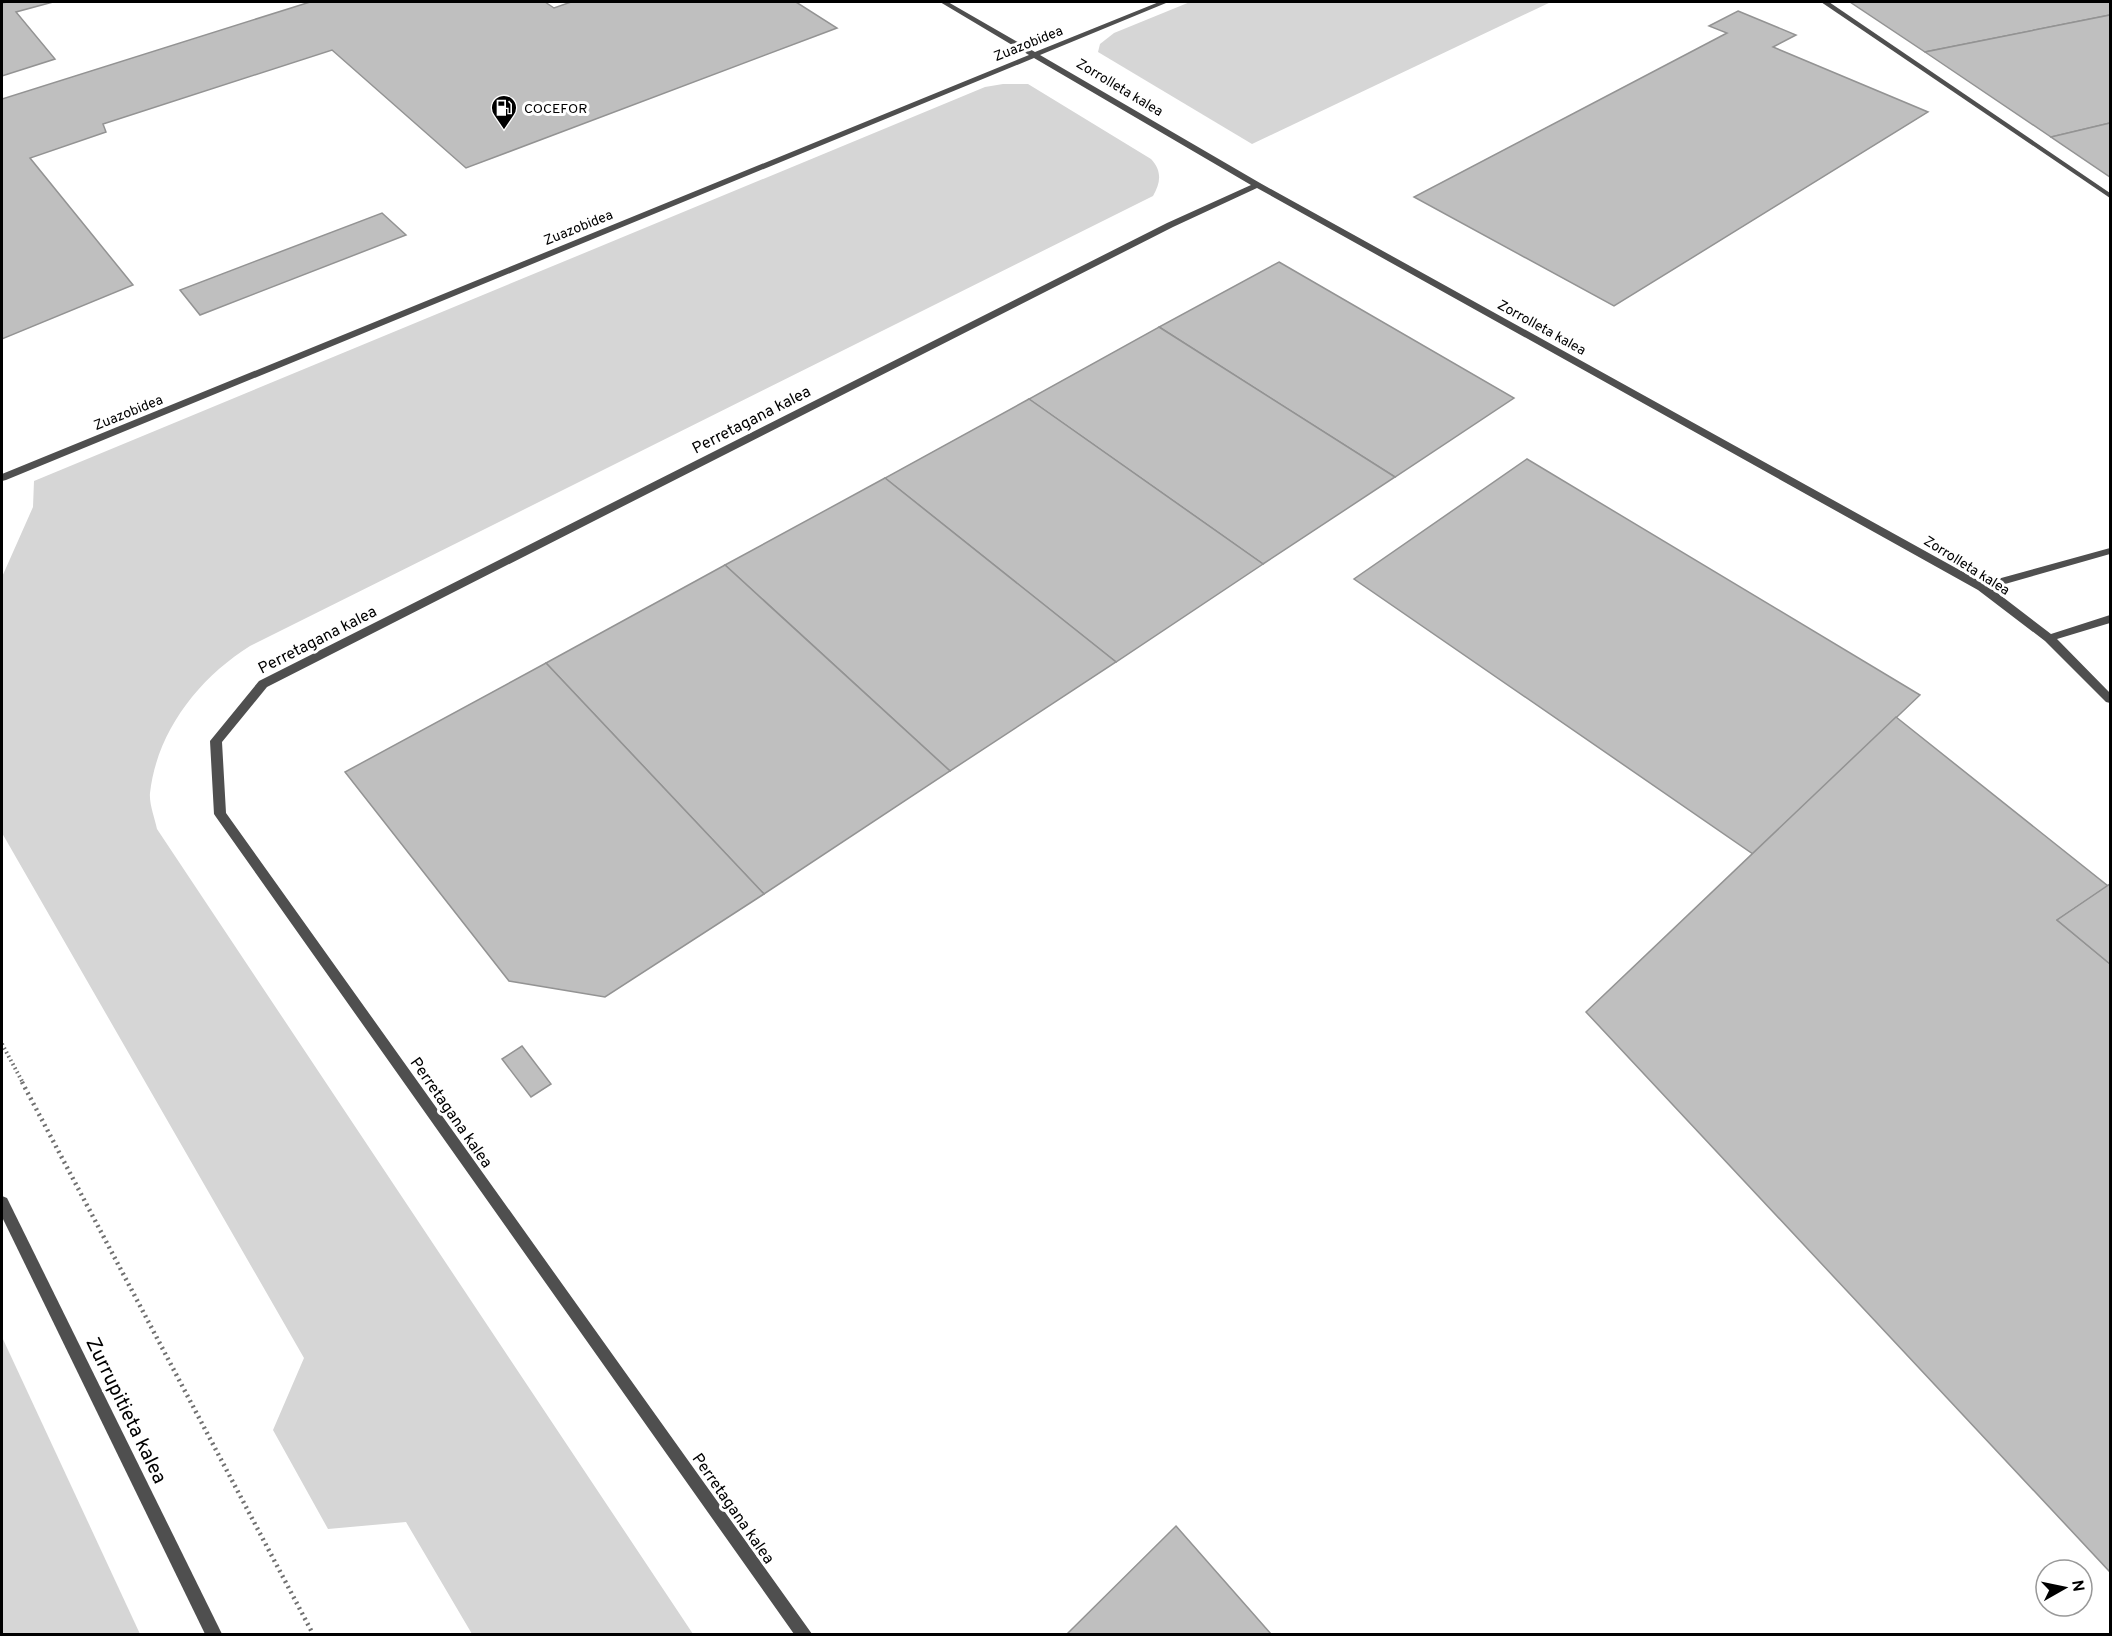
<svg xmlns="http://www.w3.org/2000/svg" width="2112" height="1636" font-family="Overpass,sans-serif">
<rect width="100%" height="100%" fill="#fff"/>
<!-- green -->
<g fill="#d6d6d6">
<polygon points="1190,2 1551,2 1252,144 1098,52 1100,44 1114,33"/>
<path d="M 1003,84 L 1028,84 L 1151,159 C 1162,171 1161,182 1153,196 L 250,646 C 199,678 157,731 150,793 C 149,804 155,819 157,829 L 693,1634 L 472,1634 L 406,1522 L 328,1529 L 273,1430 L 304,1358 L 2,833 L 2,577 L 33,507 L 34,481 L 985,87 Z"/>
<polygon points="2,1337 140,1634 2,1634"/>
</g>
<!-- building -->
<g fill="#bfbfbf" stroke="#939393" stroke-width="1.5">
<polygon points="7,2 53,2 16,12 55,59 2,76 2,3"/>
<polygon points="310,2 545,2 554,8 571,2 796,2 837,28 466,168 332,50 103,124 106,132 30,158 133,285 2,339 2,99"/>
<polygon points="1850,2 2110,2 2110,15 1925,52"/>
<polygon points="1738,11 1796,35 1773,47 1928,112 1614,306 1414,197 1727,33 1709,26"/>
<polygon points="2110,15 2110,123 2051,137 1925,52"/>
<polygon points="2110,123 2110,177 2051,137"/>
<polygon points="382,213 406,235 200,315 180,290"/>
<polygon points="1279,262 1514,398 1395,477 1159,327"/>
<polygon points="1159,327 1395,477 1263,564 1029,399"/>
<polygon points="1029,399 1263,564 1116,662 885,478"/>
<polygon points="1527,459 1920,695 1753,854 1354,579"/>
<polygon points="885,478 1116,662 950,771 725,565"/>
<polygon points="725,565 950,771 764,894 546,663"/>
<polygon points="546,663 764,894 605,997 509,981 345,772"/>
<polygon points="1896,717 2108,886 2057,920 2110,964 2110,1572 1586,1012"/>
<polygon points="2110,884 2110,964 2057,920"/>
<polygon points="522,1046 551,1084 531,1097 502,1059"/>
<polygon points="1176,1526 1271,1634 1067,1634"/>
</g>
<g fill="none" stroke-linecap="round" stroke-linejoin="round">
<!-- path-far1 -->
<polyline stroke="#717171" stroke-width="4" stroke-dasharray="1.5 3" stroke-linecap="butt" points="2,1044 23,1083"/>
<!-- path -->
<polyline stroke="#717171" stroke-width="4.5" stroke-dasharray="2 4" stroke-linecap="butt" points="22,1082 313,1634"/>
<!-- service -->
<polygon fill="#4f4f4f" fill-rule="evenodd" points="1821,2 1829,2 2110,193 2110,198"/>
<!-- minor -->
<g fill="#4f4f4f" fill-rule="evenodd">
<polygon points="940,2 948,2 1035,52 1159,2 1167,2 1166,3 1040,55 1260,183 1983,583 2110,548 2110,554 1991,588 2051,634 2110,615 2110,623 2057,639 2110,693 2110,703 2106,702 2045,641 1978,590 1257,188 1173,227 267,687 222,742 226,813 812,1634 794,1634 216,817 214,814 210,741 259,681 1167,223 1251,185 1034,58 6,480 2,481 2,474 1029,55"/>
<polygon points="2,1196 7,1198 222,1634 205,1634 2,1217"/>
</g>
</g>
<!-- icons -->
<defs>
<symbol id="fuel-pin" viewBox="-11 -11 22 30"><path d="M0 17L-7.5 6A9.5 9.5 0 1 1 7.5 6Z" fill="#000" stroke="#fff"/><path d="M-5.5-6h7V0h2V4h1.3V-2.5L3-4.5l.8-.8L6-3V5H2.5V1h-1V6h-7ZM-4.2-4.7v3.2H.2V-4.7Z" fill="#fff"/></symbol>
</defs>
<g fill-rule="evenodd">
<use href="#fuel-pin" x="489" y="93" width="30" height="40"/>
</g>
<g text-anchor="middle" stroke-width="6" stroke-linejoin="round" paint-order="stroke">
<!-- far-street labels -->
<g font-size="14" fill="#000" stroke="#fff">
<text transform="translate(1028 43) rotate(-22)" y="5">Zuazobidea</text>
<text transform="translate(1120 87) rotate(31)" y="5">Zorrolleta kalea</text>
<text transform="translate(578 227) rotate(-22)" y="5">Zuazobidea</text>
<text transform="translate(1542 327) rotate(29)" y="5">Zorrolleta kalea</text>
<text transform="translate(128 412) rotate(-22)" y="5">Zuazobidea</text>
<text transform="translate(1967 565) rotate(32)" y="5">Zorrolleta kalea</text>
</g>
<!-- far-poi labels -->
<g font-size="14" fill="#000" stroke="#fff" text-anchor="start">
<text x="524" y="113">COCEFOR</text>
</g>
<!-- street labels -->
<g font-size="16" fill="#000" stroke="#fff">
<text transform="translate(751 419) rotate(-27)" y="6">Perretagana kalea</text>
<text transform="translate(317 639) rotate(-27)" y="6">Perretagana kalea</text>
<text transform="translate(452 1112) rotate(55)" y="6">Perretagana kalea</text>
<text transform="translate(734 1508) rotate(55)" y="6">Perretagana kalea</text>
</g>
<!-- near-street labels -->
<g font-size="20" fill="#000" stroke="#fff">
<text transform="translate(127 1410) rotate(64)" y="7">Zurrupitieta kalea</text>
</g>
</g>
<!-- border -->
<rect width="2112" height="1636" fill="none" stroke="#000000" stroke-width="6"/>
<!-- north arrow -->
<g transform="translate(2064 1588) rotate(81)"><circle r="28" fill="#ffffff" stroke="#999999" stroke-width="1.5"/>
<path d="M0-4.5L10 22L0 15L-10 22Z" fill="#000000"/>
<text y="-9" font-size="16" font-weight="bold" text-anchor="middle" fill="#000000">N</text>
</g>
</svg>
